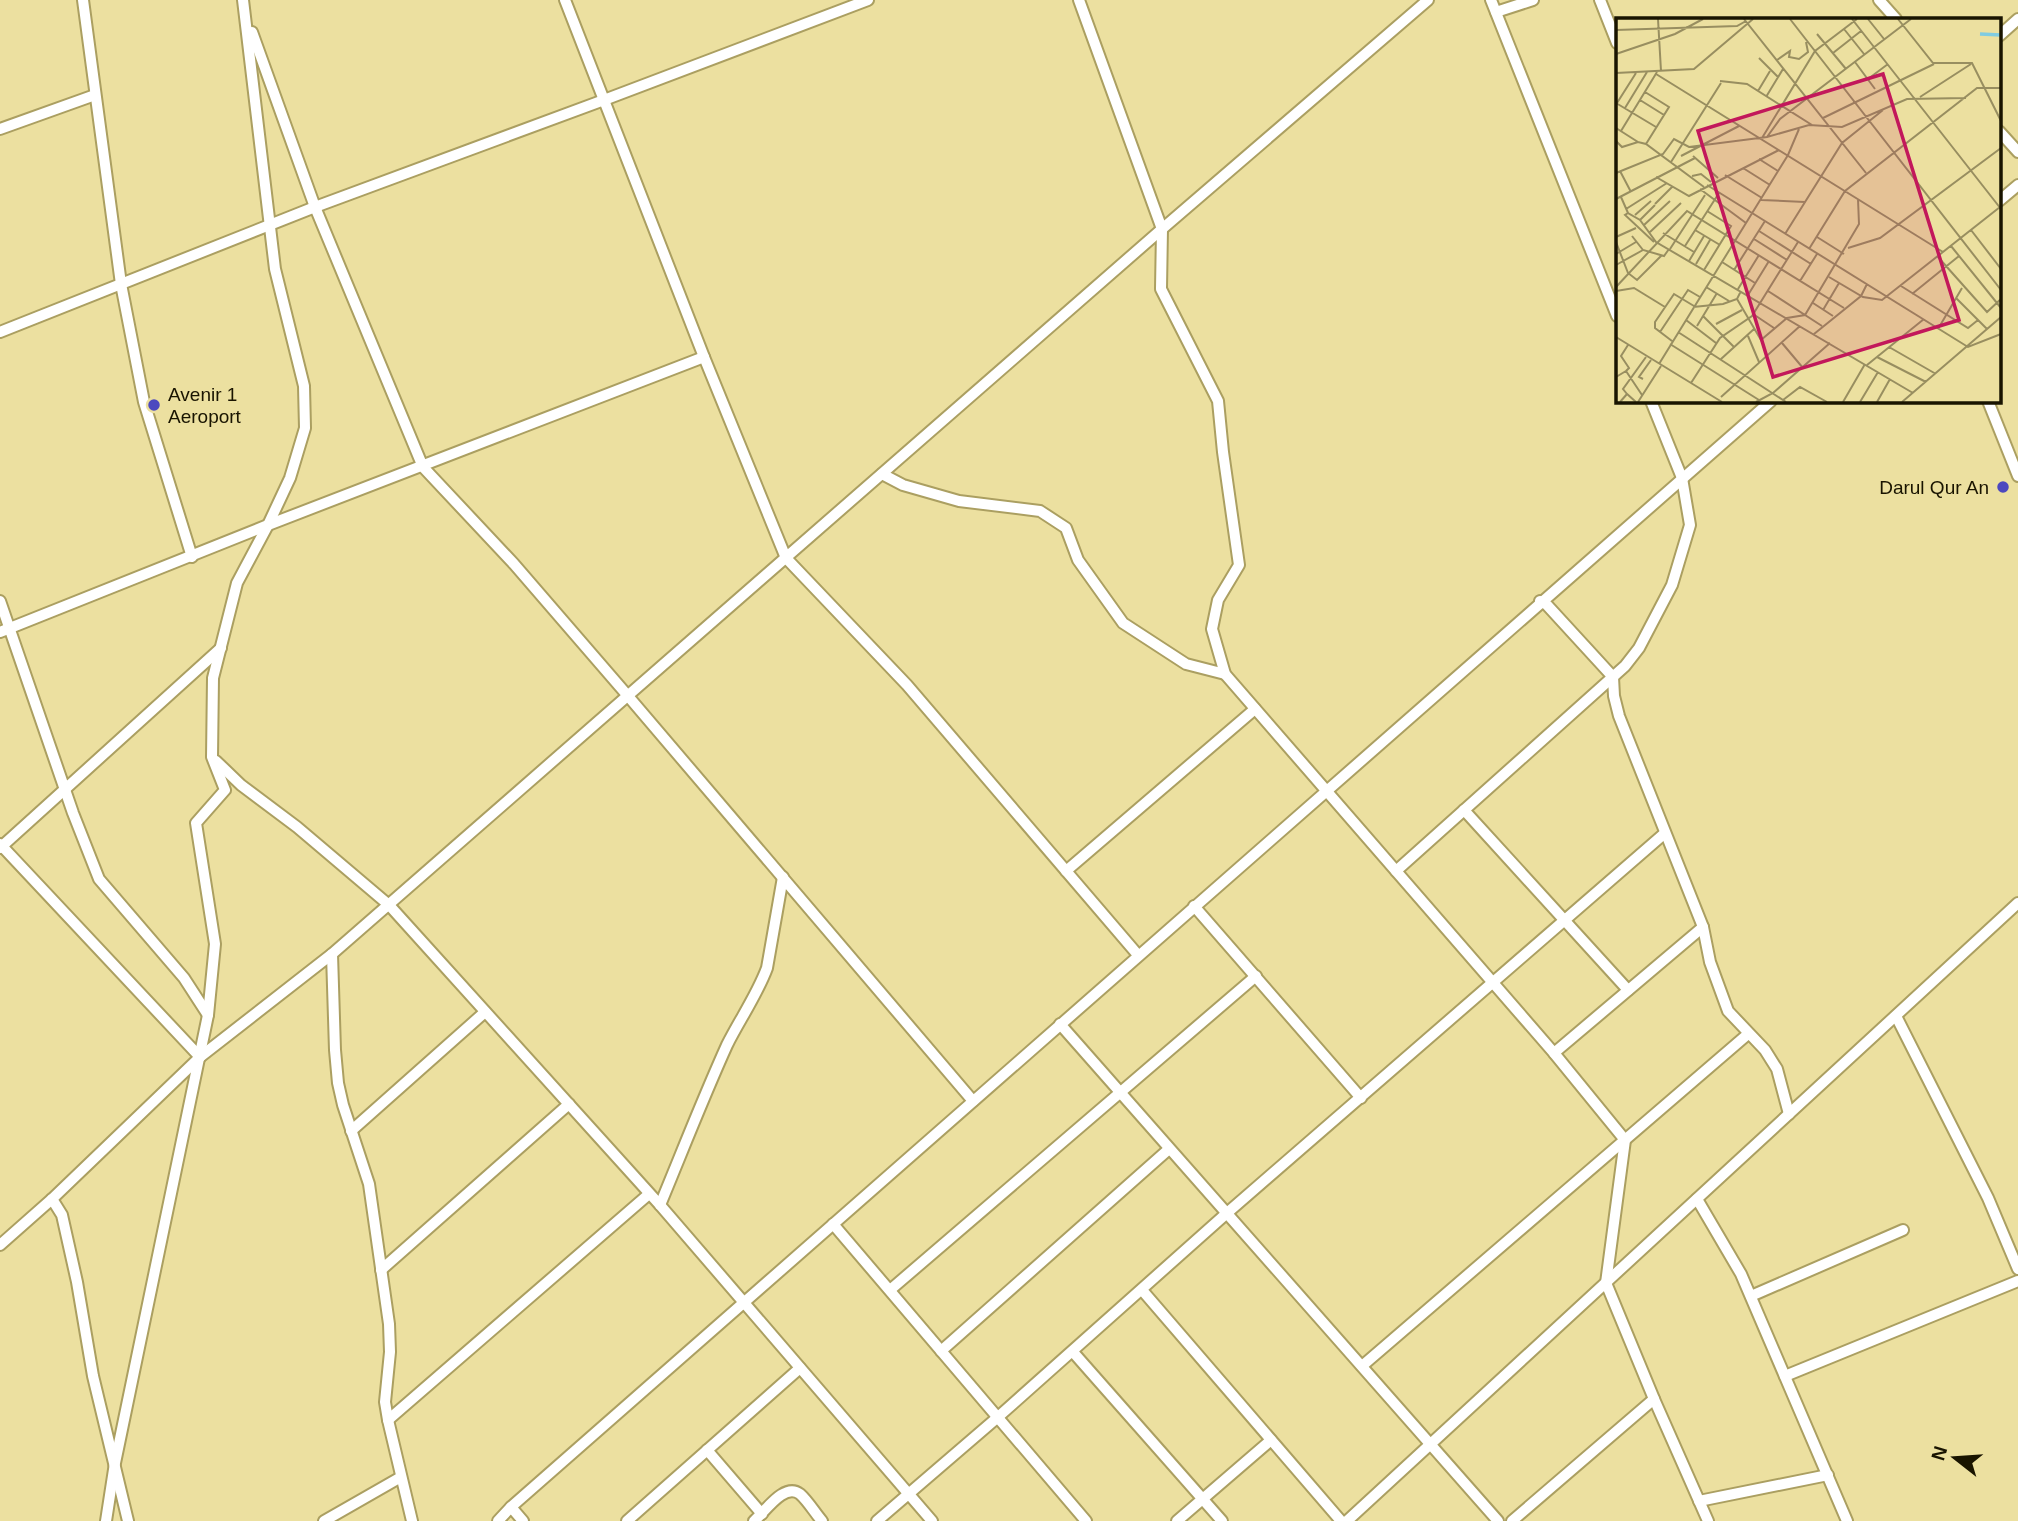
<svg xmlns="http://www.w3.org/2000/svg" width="2018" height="1521" font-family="Arial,sans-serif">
<rect width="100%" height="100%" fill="#ece0a0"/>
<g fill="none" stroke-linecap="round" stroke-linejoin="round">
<defs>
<g id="street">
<polyline points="83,0 121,284 144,402 192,557"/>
<polyline points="565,0 704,357 786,558 907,685 1138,955"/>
<polyline points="1079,0 1162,229 1161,289 1218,401 1223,452 1239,565 1218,600 1212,629 1225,674 1554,1053 1625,1140 1606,1283 1654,1399 1708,1521"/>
<polyline points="1491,0 1617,316"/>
<polyline points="1600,0 1617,43"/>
<polyline points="1879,0 1896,19"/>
<polyline points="1496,12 1533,0"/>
<polyline points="252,32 315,207 423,467 514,564 628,696 973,1101"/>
<polyline points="1999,36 2018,19"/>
<polyline points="0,129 95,95"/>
<polyline points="1999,131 2018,152"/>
<polyline points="1999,201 2018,185"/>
<polyline points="0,332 315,207 604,100 868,0"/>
<polyline points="1988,401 2018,476"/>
<polyline points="882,474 903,485 959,501 1040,511 1066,528 1078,560 1123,623 1186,664 1225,674"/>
<polyline points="0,601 73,813 99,879 184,978 208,1015"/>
<polyline points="1540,601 1547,605 1613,677 1614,696 1619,716 1703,927 1710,962 1728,1011 1765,1050 1777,1069 1789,1114"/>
<polyline points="0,632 268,525 704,357"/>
<polyline points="216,761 241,785 297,827 389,905 660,1205 932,1521"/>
<polyline points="1464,810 1628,990"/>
<polyline points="0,844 200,1057"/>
<polyline points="0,848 221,648"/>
<polyline points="1066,871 1255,709"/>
<polyline points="1396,871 1625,666 1639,648 1672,585 1690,525 1682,478 1651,401"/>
<polyline points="1194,906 1361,1098"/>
<polyline points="332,954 335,1050 338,1083 343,1105 369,1184 389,1324 390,1352 385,1402 388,1420 412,1521"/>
<polyline points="1896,1016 1988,1198 2018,1269"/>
<polyline points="1060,1024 1498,1521"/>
<polyline points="1554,1053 1703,927"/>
<polyline points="351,1131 485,1012"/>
<polyline points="52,1199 62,1215 77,1282 93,1376 128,1521"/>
<polyline points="1697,1199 1741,1274 1847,1521"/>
<path d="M 660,1205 C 682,1152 703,1098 727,1045 C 740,1019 757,995 767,968 L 783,877"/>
<polyline points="833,1224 1086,1521"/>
<polyline points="0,1245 52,1199 200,1057 332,954 1162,229 1428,0"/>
<polyline points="381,1270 569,1104"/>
<polyline points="890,1290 1256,976"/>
<polyline points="1142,1290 1341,1521"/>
<polyline points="1751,1296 1903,1230"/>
<polyline points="941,1351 1169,1149"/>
<polyline points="1073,1352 1222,1521"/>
<polyline points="1362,1366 1748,1034"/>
<polyline points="1785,1376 2018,1281"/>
<polyline points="388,1420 649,1194"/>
<polyline points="707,1450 762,1514"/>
<polyline points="1699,1501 1828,1475"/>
<polyline points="511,1507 523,1521"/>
<polyline points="106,1521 115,1463 208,1015 215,944 196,823 225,790 212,757 213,678 237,583 268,525 290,478 305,428 304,386 275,269 243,0"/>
<polyline points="324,1521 401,1477"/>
<polyline points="498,1521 511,1507 1771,401"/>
<polyline points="627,1521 800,1368"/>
<path d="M 754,1521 C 765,1512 784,1482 800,1494 C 808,1501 815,1513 822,1521"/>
<polyline points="877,1521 998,1417 1227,1213 1665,833"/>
<polyline points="1177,1521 1271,1440"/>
<polyline points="1347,1521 2018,903"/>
<polyline points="1512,1521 1654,1399"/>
</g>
</defs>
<!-- street casing -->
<use href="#street" stroke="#ab9f61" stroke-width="14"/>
<!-- street -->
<use href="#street" stroke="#fff" stroke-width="10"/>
</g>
<!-- markers -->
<g fill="#4c48bf" stroke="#ece0a0" stroke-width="2.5">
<circle cx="154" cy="405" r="7"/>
<circle cx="2003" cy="487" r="7"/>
</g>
<g text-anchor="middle" stroke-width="7" stroke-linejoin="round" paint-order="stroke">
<!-- poi labels -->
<g font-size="19" fill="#191400" stroke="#ece0a0" text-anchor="start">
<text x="168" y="401">Avenir 1<tspan x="168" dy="22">Aeroport</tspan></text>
<text x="1989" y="494" text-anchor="end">Darul Qur An</text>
</g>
</g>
<!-- overview -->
<g transform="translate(1616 18)">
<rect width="385" height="385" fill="#ece0a0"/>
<path fill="none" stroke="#80cce2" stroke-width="3.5" d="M 364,16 L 385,17"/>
<path fill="none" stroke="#988e60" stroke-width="2" d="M 42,1 L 45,53M 128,1 L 250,155M 174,1 L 385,272M 236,1 L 385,191M 252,1 L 268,21M 282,1 L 317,45 L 356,45 L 385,103M 228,11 L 248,36M 0,12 L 121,8 L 130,3M 201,16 L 230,51M 217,35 L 245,13M 0,36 L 59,16 L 87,1M 143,40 L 162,59M 161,42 L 174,33 L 173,39 L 183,41 L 192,34 L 190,24M 239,44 L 259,71M 0,55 L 78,51 L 137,1M 40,56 L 327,234M 252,61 L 272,46M 104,63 L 131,66 L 196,107M 142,73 L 154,53M 29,74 L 53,89 L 30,126M 150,79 L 167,51M 304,79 L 355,46M 24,82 L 48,97M 0,85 L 40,109M 1,85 L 20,55M 9,90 L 31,54M 207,100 L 318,46M 0,110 L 22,124M 5,113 L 41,54M 151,119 L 164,101 L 295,1M 146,120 L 199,33 L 241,1M 0,123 L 6,129 L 22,124 L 30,126 L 88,169M 65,138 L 123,108M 77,138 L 102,160M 143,141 L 162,153M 55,144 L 105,65M 127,150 L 154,167M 4,153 L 15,174M 0,155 L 47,136 L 58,121 L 73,129 L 151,119 L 193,107 L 226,109 L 291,81 L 350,80M 109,157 L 146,180M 76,158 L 85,156 L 95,164M 40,159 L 73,178 L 163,132M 91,167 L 352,329 L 385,316M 84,171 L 130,205M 5,179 L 12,195 L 24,202 L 40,224 L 297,375M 0,181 L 79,140M 145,182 L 189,184M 39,186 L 56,169M 10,191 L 51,165M 12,195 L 9,197 L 38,224M 19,197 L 35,183M 24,202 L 39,187M 28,207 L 54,183M 79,212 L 104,227M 355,212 L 385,251M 143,213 L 195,246M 34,214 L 65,185M 47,215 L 78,234M 169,216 L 226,125 L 267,92M 16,218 L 27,232 L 48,238 L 53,231M 0,219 L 20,210M 201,219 L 228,236M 138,221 L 171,242M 0,224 L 12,255 L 21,262 L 46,237M 69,228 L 103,175M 335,228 L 385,290M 232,230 L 264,220 L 385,130M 54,231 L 89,177M 193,231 L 229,173 L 361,70 L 385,70M 0,236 L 20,224M 322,239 L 371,294 L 385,281M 73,243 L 88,218M 106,244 L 139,265M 80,246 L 94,222M 0,247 L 27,232M 88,252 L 115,208 L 91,193M 118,252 L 149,203M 213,259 L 247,279 L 266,282 L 384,189M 184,263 L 201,236M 285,268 L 352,310 L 362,302M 0,269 L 71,193 L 228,290M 90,269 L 113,283M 122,271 L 143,237M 0,273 L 18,270 L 49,289M 152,273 L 206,308M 296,276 L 343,238M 132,277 L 153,243M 340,280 L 371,311M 121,281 L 145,322 L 171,300 L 189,297 L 243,206 L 242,181M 197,285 L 217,298M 77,289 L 107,286 L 121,281 L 125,273M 207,292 L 223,265M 137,296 L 158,310M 87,298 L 118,329M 70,302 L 100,325M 100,306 L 126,292M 81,308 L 101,275M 322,311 L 346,270M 44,314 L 72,272 L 84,279M 62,314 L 170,384M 198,316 L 245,278 L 251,266M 132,318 L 143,344M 0,319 L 106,384M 56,323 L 39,310 L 39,304 L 58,276 L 78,288M 166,325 L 187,350M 54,326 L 143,382M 273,329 L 320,356M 261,339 L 310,364M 105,341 L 138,311M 43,346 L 172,137 L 183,111M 251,347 L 308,301M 10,353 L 13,350 L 5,338 L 12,327M 0,359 L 10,353 L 26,377M 27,361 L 23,359 L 35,342M 75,365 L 104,320 L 136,298 L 182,224M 11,376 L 7,371 L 30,339M 105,379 L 184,308M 167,382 L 184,369 L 211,384M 4,384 L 11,376 L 20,384M 22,384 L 45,348M 140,384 L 157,375 L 214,325M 227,384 L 249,346M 244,384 L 262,354M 261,384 L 274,361M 286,384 L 385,299"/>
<path fill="#c2185b" fill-opacity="0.15" stroke="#c2185b" stroke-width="3.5" d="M 267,56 L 343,302 L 157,359 L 82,113 Z"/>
<rect width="385" height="385" fill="none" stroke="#191400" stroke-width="3.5"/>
</g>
<!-- north arrow -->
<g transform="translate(1955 1458) rotate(287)" stroke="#ece0a0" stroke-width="5" paint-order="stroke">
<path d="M0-5L12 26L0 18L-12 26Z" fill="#191400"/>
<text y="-10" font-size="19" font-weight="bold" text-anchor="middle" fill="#191400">N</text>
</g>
</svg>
